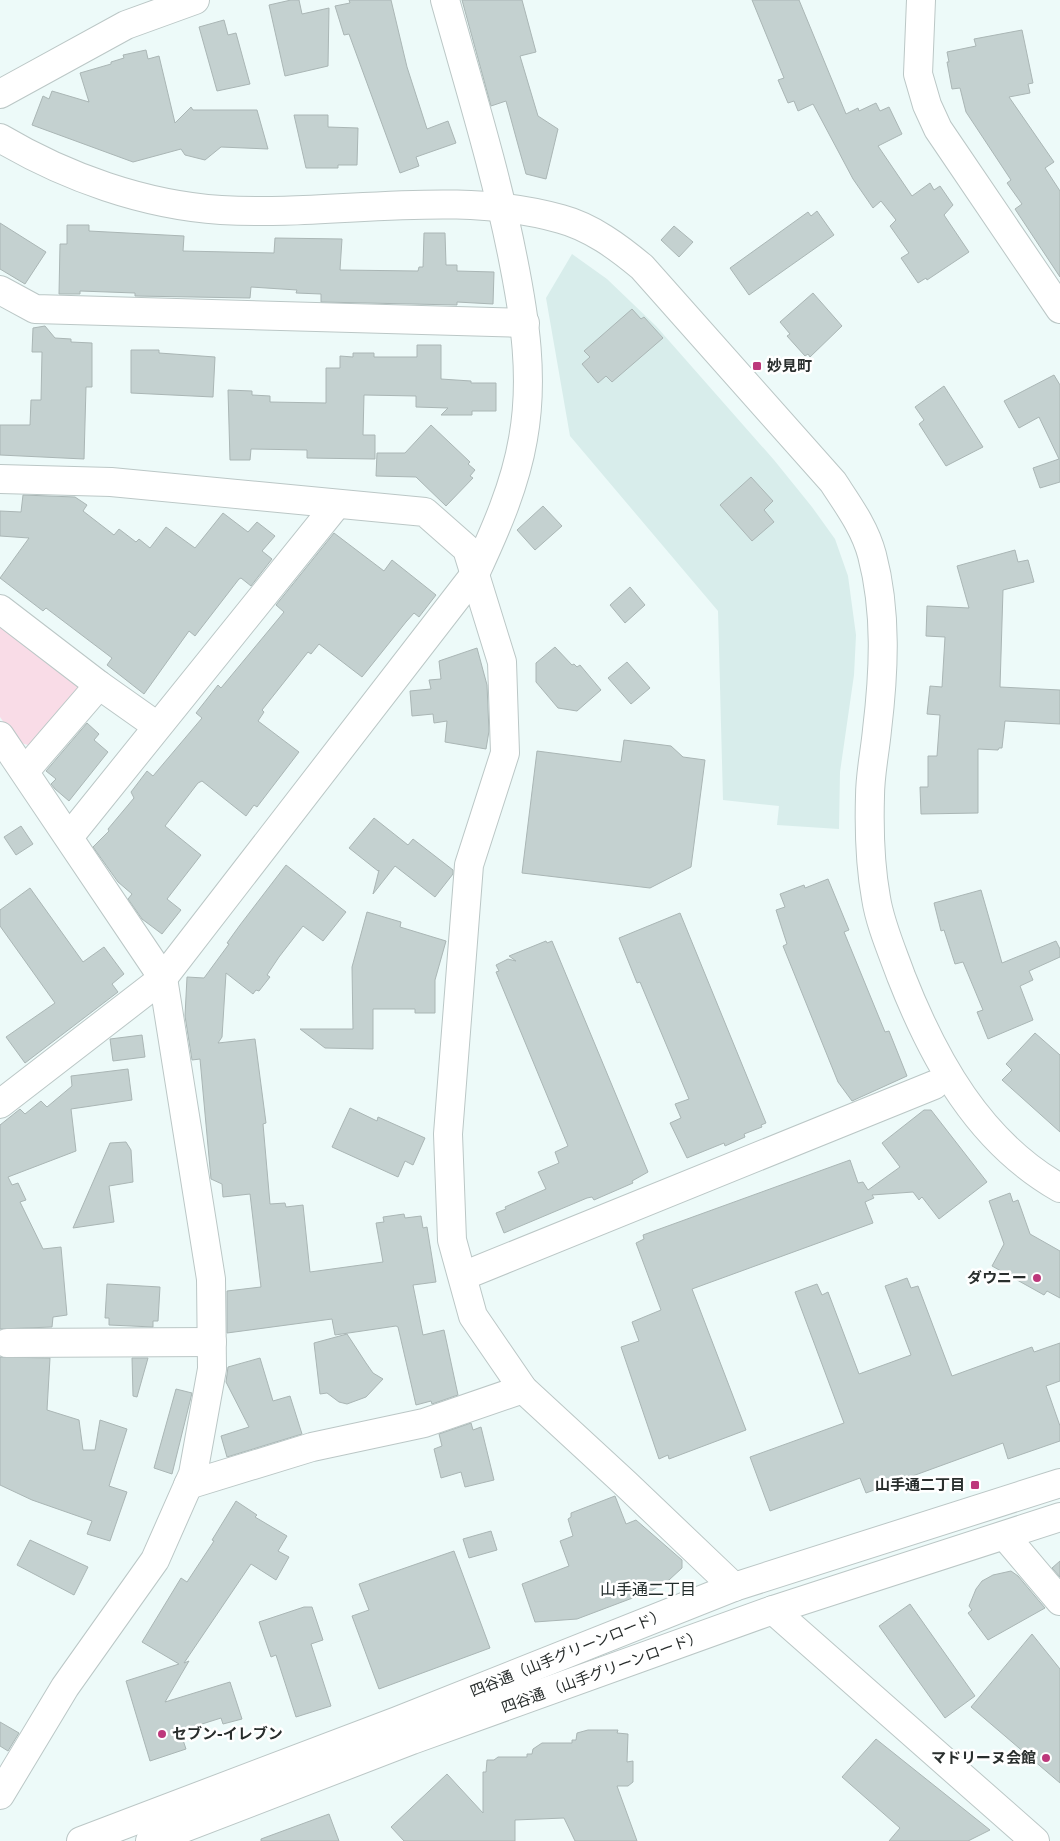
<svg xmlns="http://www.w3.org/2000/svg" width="1060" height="1841" font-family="Signika,'Noto Sans JP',sans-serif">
<rect width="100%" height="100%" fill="#edfaf9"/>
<!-- built -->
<polygon fill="#d8edeb" points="572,254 607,279 656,326 774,460 812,507 835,539 848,576 856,635 854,675 840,772 839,829 777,825 779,806 723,800 718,611 570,436 546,298"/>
<!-- green -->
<polygon fill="#f9dce7" points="0,622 88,685 38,738 28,745 17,742 0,717"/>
<!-- building -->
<g fill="#c4d1d0" stroke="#aab6b5">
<polygon points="291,0 299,0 302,14 329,8 328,66 285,76 269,5"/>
<polygon points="349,0 391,0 407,67 427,129 448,121 456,143 416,157 419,166 400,173 349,34 344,35 335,6 350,3"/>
<polygon points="462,0 522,0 536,52 520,56 538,116 558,129 546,179 526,174 506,101 491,106"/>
<polygon points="752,0 799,0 846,114 858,108 859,111 876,103 880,111 889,107 902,134 878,146 912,196 930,183 934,190 940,186 953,205 944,215 969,252 927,280 926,278 918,283 901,258 909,253 890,226 896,220 881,201 873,208 853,179 813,104 798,111 794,101 788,103 778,80 784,78"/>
<polygon points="224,20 228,35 236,33 250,84 217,91 199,27"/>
<polygon points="1022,30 1033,83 1028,84 1030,93 1009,97 1054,162 1045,168 1060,191 1060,277 1015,209 1022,204 1007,183 1011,180 966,112 960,88 952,89 947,62 949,62 947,52 976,46 974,39"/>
<polygon points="146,50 148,59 159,56 175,123 191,107 193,110 257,110 268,149 221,147 205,160 185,155 181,149 133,162 32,125 43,96 49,99 52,91 89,102 80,73 111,64 111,62 124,58 123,55"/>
<polygon points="294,115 328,115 328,127 358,128 357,165 338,165 338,168 306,168"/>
<polygon points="817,211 834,235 749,295 730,268 808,212 811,216"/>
<polygon points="0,223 46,252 25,284 0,269"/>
<polygon points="67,225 89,225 89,231 184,236 183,251 274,253 275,238 342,239 340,270 418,271 419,267 423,267 424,233 445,233 446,265 457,265 457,271 494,272 493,304 457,302 457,305 321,302 321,294 296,293 297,290 251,287 250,298 135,296 135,293 80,291 80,294 59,294 60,244 67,244"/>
<polygon points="674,226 693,242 679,257 661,240"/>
<polygon points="813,293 842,326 810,357 808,354 805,356 787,336 790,334 780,322"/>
<polygon points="632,309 641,319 644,317 663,338 612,382 606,376 598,383 582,364 590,357 584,351"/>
<polygon points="45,326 55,338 71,339 71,342 92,343 92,387 86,387 84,459 0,455 0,425 30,425 31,400 41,400 42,352 32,352 33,328"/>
<polygon points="417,345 441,345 441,379 471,381 471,383 496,383 496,411 472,411 472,415 441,415 448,408 416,407 416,396 364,395 363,435 375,435 375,459 307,458 307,450 251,449 250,460 230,460 228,390 252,391 252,395 270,396 270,402 326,403 326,368 340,368 340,356 353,357 353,353 374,353 374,357 417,357"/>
<polygon points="131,350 159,350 159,353 215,357 213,397 131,393"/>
<polygon points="1054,375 1060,385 1060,482 1040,488 1033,468 1059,459 1039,417 1019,428 1004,401"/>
<polygon points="944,386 983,447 946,466 919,424 924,420 915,407"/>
<polygon points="431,425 470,462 468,464 475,470 470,476 473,478 446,506 416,477 376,476 377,453 405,453"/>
<polygon points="751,477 773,501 764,510 774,522 752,541 720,505"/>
<polygon points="23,495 75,497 87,505 83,511 114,535 119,529 136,542 139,539 150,548 166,527 195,548 223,513 248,532 257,522 275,536 262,551 272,559 251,586 241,578 239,579 195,636 189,631 144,694 107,665 112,658 46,608 43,611 0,578 29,538 0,536 0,511 21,512"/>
<polygon points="543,506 562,526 535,550 517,530"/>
<polygon points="334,533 384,571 392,560 436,595 419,617 414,613 406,622 362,677 319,644 311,654 308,652 262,710 264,712 258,721 299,752 257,807 254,805 246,816 202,781 198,783 165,826 201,855 167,899 181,910 162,934 142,919 128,899 132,894 118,882 93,847 109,831 108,829 134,798 131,792 147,771 153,776 202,718 196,713 218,685 221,688 284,612 276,605"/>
<polygon points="1015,550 1018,562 1028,560 1034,582 1003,590 1000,687 1060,690 1060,724 1005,721 1002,748 999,748 998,750 978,749 978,813 921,814 920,787 928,787 928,756 937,756 940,715 927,714 930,686 942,687 945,637 926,636 927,606 969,608 957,566"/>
<polygon points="630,587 645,605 625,623 610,605"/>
<polygon points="555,647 572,665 574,664 577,667 580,665 601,690 577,711 558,708 536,682 536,663"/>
<polygon points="477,648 487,685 489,731 486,749 445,742 447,721 434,723 433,714 412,716 410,691 431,689 429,680 441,679 439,661"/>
<polygon points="627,662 650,688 631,704 608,678"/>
<polygon points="87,723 99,734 94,740 108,752 69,801 55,789 51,784 56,779 46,771"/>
<polygon points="624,740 671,746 683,757 705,760 691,867 650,888 522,873 537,751 621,762"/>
<polygon points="374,818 408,845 413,839 453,870 453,874 435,897 395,866 373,894 379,870 378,871 349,848"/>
<polygon points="21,826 33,844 16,855 4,837"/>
<polygon points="286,865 346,912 323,941 303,926 279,957 267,975 270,977 259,991 256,990 253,994 226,973 222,1037 218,1043 255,1039 266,1123 263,1124 270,1204 285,1203 286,1207 303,1205 310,1272 383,1262 376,1223 384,1222 383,1217 404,1214 405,1218 421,1216 423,1228 427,1227 436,1282 413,1285 423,1335 444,1330 458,1395 432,1404 431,1401 416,1405 398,1327 396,1326 335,1335 332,1319 227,1333 227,1291 261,1287 250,1194 223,1197 222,1184 211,1179 200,1059 192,1060 185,1016 187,977 204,978 229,944 227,943 240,925"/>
<polygon points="828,879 849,930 844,932 885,1032 889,1031 907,1076 852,1101 838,1082 783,946 787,944 776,910 785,907 780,894 804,885 805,888"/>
<polygon points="30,888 83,962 104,947 124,974 112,984 118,992 25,1063 6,1037 55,1003 0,926 0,910"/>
<polygon points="981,890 1002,963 1056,941 1060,949 1060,957 1029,971 1033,980 1020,986 1033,1020 988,1039 977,1012 983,1010 963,962 955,964 944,930 941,931 934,903"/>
<polygon points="367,912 401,922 400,927 446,941 435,980 435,1013 415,1013 415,1009 373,1009 373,1049 325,1048 300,1029 353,1029 352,967"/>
<polygon points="680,913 766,1123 761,1125 762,1127 744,1134 745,1137 725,1146 724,1143 687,1158 670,1123 681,1118 675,1104 689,1099 640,982 637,983 619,938"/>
<polygon points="546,941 547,943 552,941 648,1172 632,1181 633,1183 594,1200 592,1197 587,1198 504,1233 496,1213 506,1209 505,1207 546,1189 538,1172 559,1163 555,1152 568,1146 496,972 499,971 496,965 508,959 516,961 509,956"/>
<polygon points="1035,1033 1060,1055 1060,1132 1002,1080 1012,1070 1006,1064"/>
<polygon points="142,1035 145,1057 113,1061 110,1039"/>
<polygon points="128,1069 132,1100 71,1109 76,1151 8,1177 12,1185 18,1183 26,1200 20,1202 43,1249 61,1247 67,1315 53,1317 52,1327 0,1329 0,1125 20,1109 25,1114 41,1101 47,1107 72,1086 71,1076"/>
<polygon points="350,1108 377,1121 378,1117 425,1138 413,1165 405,1161 398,1177 332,1147"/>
<polygon points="924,1110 931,1110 987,1182 939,1219 922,1197 919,1200 913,1192 872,1195 874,1198 865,1202 873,1223 692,1289 746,1430 669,1459 668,1455 659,1459 621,1347 639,1341 632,1322 661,1310 636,1243 644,1239 643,1235 850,1160 858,1183 863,1182 868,1190 900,1167 882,1143"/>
<polygon points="126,1142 131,1150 133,1182 109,1186 114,1222 73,1228 110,1143"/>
<polygon points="1010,1193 1013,1202 1018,1200 1030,1234 1060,1251 1060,1298 1047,1291 1044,1295 992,1266 1004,1244 989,1201"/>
<polygon points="907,1278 911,1288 918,1286 952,1376 1032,1347 1034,1352 1060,1343 1060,1381 1046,1386 1060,1426 1060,1441 1008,1459 1003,1443 866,1493 860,1478 770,1511 750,1457 844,1423 795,1292 817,1284 822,1295 828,1292 859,1374 911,1355 885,1286"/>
<polygon points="107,1284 160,1287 158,1321 153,1321 153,1327 109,1325 109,1318 105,1318"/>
<polygon points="347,1334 366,1363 373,1373 383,1379 366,1397 347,1404 339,1402 327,1393 320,1394 314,1343"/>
<polygon points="0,1357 50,1358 47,1410 79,1420 83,1450 95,1450 100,1420 127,1429 109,1486 127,1492 110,1541 87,1534 92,1521 32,1500 0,1485"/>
<polygon points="132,1358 148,1358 137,1397 133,1396"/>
<polygon points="260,1358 273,1401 290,1396 302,1434 227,1457 221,1436 249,1427 226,1382 228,1367"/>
<polygon points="176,1389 192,1393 172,1474 154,1468"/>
<polygon points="471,1423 473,1430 481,1427 494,1480 465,1487 461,1472 441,1478 434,1449 442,1446 439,1434"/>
<polygon points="615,1496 626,1524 636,1520 682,1560 682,1568 669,1580 651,1591 577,1619 535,1622 522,1584 569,1566 560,1541 573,1536 568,1519 571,1517 571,1513"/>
<polygon points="236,1501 257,1515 255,1517 287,1536 278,1551 289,1557 276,1580 251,1564 184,1663 189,1661 165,1702 230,1682 242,1719 223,1724 221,1718 180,1731 186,1749 150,1761 126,1681 179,1664 142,1642 181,1578 187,1582 214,1541 212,1540"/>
<polygon points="491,1531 497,1550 469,1558 463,1539"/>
<polygon points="30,1540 88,1567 74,1595 17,1565"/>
<polygon points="454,1551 490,1648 379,1689 352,1616 369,1610 359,1584"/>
<polygon points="1060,1561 1060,1577 1052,1568"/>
<polygon points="1011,1571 1018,1576 1045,1608 988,1640 968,1613 972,1610 969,1606 976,1589 982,1581 993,1575"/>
<polygon points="910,1604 975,1696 945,1718 879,1626"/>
<polygon points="304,1607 312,1607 323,1640 311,1644 331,1706 296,1717 276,1655 271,1657 259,1622"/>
<polygon points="1032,1634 1060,1669 1060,1783 971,1707"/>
<polygon points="0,1722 19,1733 8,1751 0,1746"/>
<polygon points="588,1730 618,1730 617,1733 628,1734 627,1762 633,1761 633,1782 628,1786 617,1786 637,1841 575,1841 564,1818 515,1820 515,1841 404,1841 391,1827 447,1774 483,1813 483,1772 486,1772 487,1760 494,1760 498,1757 527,1757 527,1754 532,1754 533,1749 542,1743 572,1743 572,1740 576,1740 577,1733"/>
<polygon points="876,1739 990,1830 968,1841 889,1841 900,1828 842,1777"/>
<polygon points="329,1814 339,1841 261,1841 261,1839"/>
</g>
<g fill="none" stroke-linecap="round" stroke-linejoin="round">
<defs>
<g id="minor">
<polyline points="921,0 918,74 927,105 938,129 1060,309"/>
<polyline points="0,94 126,25 195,0"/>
<path d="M 0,138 C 66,177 144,205 221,210 C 333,217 453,188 561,219 C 591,227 618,247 642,267 L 833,482 C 848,505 865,528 872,555 C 887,612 884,672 877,730 C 875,752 870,774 870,796 C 869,830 870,865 876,898 C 880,924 892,951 901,976 C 934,1060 979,1142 1060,1188"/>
<polyline points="0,290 35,309 525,323"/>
<polyline points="0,479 111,482 425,512 467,549 502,662 505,753 469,865 448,1134 452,1240 473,1316 523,1389 626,1484 734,1587"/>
<polyline points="0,609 99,685 157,726"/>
<polyline points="0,736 163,978 211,1279 212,1369 193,1474 155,1560 65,1687 0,1795"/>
<polyline points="25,771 99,685"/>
<polyline points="69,837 337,504"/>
<path d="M 0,1104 L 163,978 L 475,574 C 495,531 515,486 523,439 C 534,378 525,319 513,259 C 496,172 469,86 445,0"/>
<polyline points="463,1276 934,1085"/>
<polyline points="7,1343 212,1342"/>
<polyline points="188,1485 312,1447 424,1423 523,1389"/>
<polyline points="1005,1536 1060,1601"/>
<polyline points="773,1610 1035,1841"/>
<polyline points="81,1841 397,1721 734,1587 1060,1483"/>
<polyline points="150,1841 412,1740 773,1610 1060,1517"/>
</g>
</defs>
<!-- minor casing -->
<use href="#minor" stroke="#bbc7c6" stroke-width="30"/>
<!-- minor -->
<use href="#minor" stroke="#fff" stroke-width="28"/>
</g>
<!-- markers -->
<g fill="#bd387b" stroke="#fff" stroke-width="2">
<rect x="752" y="361" width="10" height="10" rx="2.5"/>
<circle cx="1037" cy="1278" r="5"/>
<rect x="970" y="1480" width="10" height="10" rx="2.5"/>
<circle cx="162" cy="1734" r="5"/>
<circle cx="1046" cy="1758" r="5"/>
</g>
<g text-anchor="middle" stroke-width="5" stroke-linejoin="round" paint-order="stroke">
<!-- poi labels -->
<g font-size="15" font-weight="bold" fill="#292e2d" stroke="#fff" text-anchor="end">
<text x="767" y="371" text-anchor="start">妙見町</text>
<text x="1027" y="1283">ダウニー</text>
<text x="965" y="1490">山手通二丁目</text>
<text x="172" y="1739" text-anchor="start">セブン-イレブン</text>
<text x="1036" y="1763">マドリーヌ会館</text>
</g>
<!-- street labels -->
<g font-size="15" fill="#292e2d" stroke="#fff">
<text transform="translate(568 1653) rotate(-22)" y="5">四谷通（山手グリーンロード）</text>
<text transform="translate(602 1672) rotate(-20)" y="5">四谷通 （山手グリーンロード）</text>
</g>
<!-- neighbourhood labels -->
<g font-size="16" fill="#232d2c" stroke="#fff">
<text x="648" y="1595">山手通二丁目</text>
</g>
</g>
</svg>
